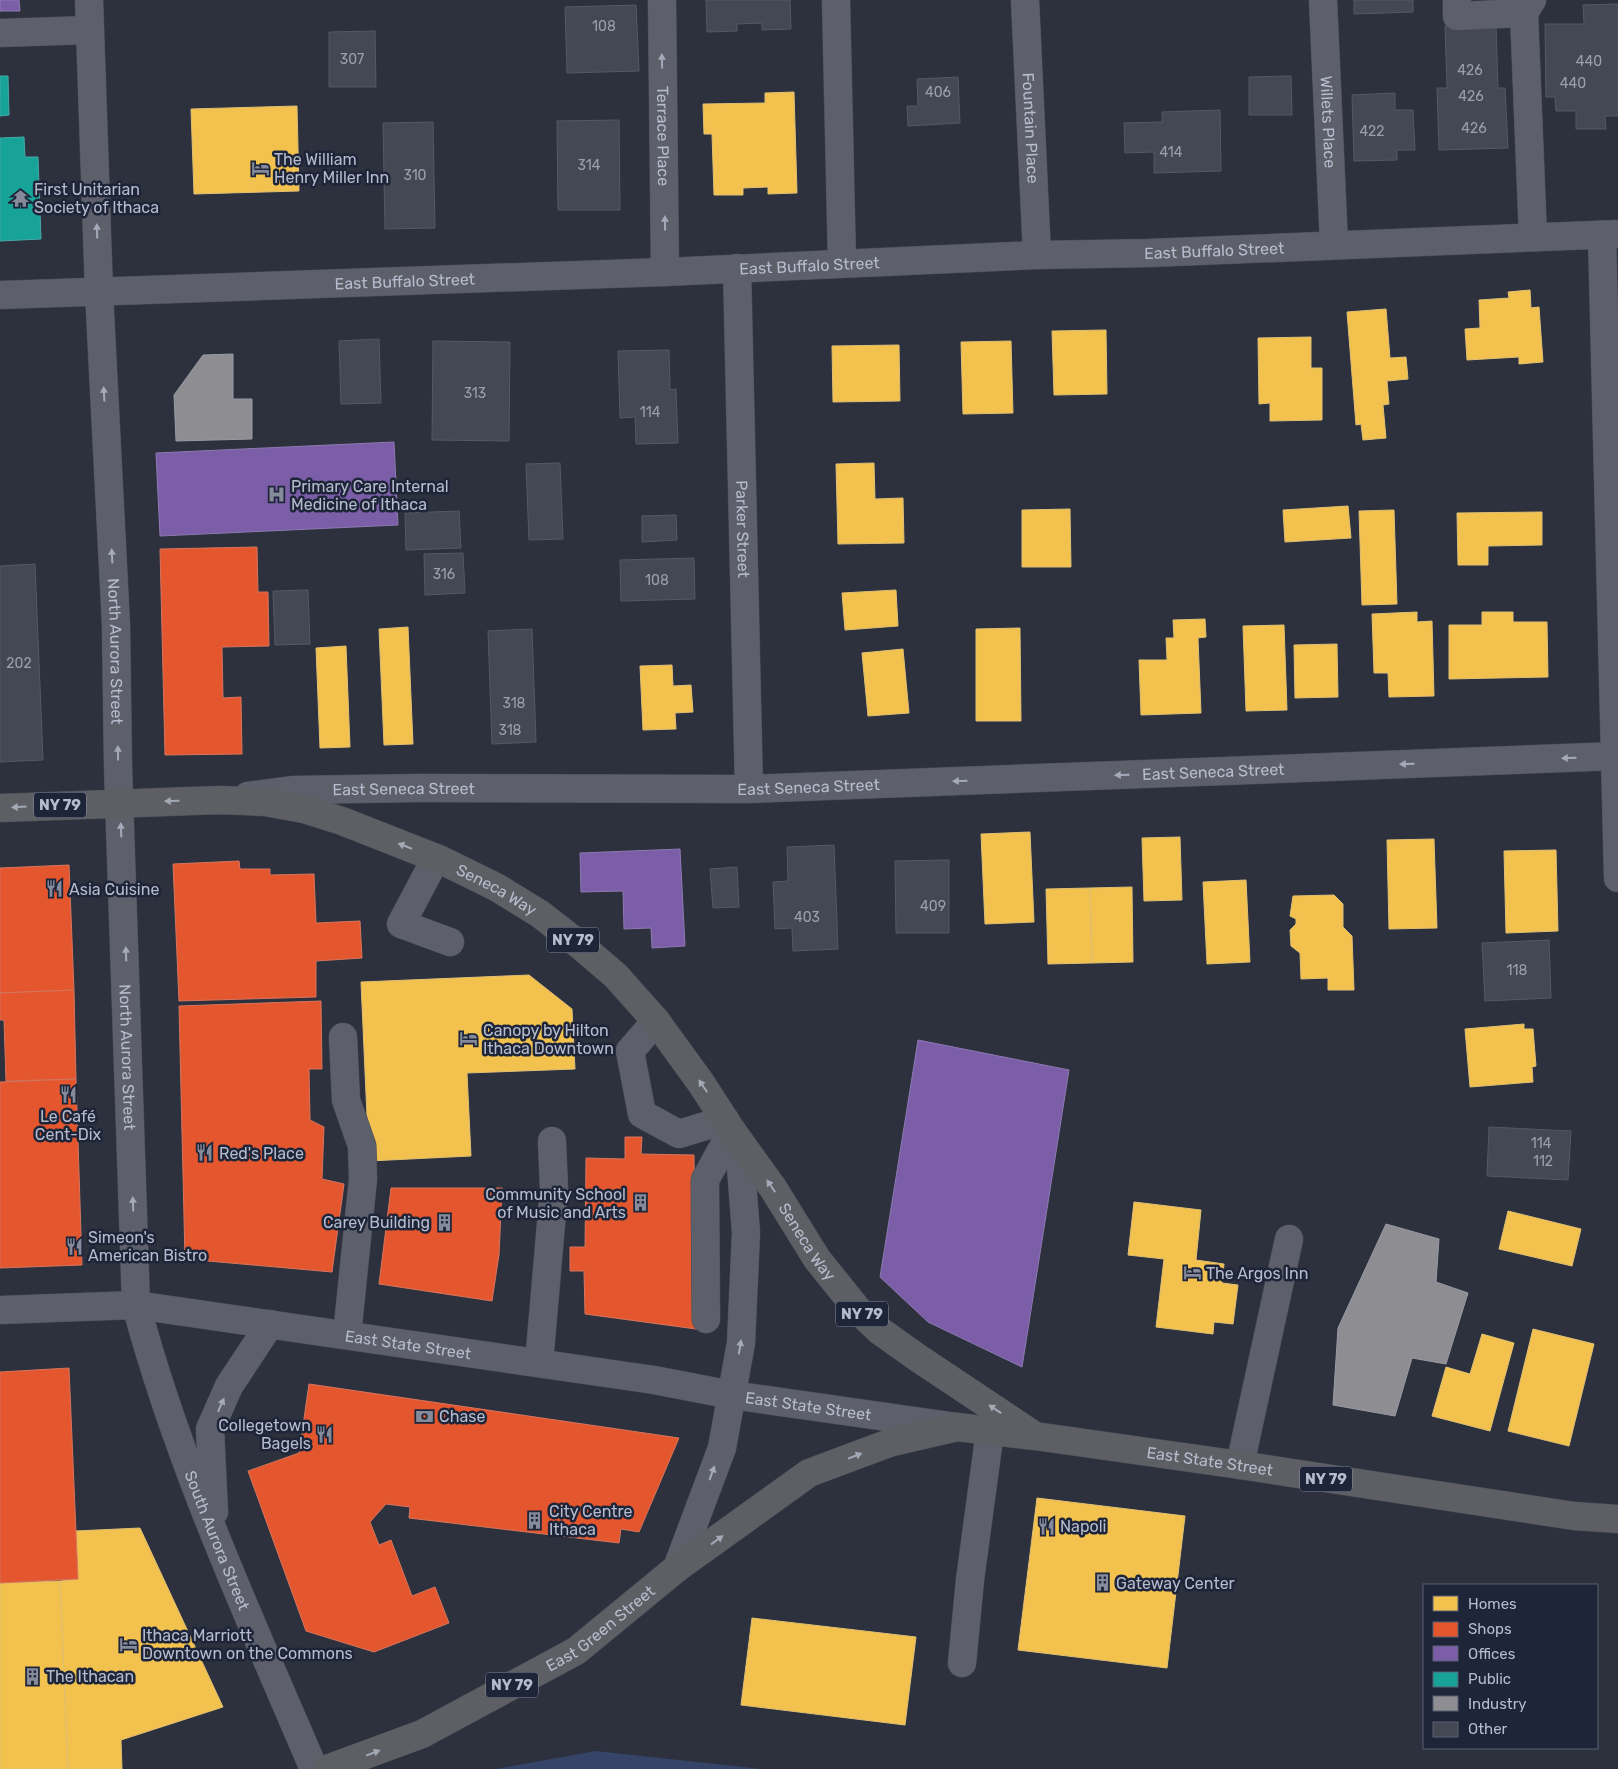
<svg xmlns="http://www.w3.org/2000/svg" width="1618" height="1769" font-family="Rubik,sans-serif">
<rect width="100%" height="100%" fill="#2c313d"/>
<!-- water -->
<polygon fill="#364469" points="596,1751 761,1769 496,1769"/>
<!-- homes -->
<g fill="#f2c14e" stroke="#e0c074">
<polygon points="794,92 797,193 768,194 768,187 743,188 743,195 714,195 712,134 704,134 703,104 765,103 765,93"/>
<polygon points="297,106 299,191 194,194 191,109"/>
<polygon points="1530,290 1531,308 1539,307 1543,362 1519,364 1519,357 1467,360 1465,329 1480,328 1479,300 1509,298 1508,292"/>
<polygon points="1386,309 1390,358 1406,357 1408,379 1387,381 1389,404 1383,405 1386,438 1363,440 1361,424 1356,425 1347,312"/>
<polygon points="1106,330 1107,394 1054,395 1052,331"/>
<polygon points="1311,337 1311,368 1322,368 1322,420 1270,421 1270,403 1259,404 1258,338"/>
<polygon points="1011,341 1013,413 963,414 961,342"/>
<polygon points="899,345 900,401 833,402 832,346"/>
<polygon points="874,463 875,499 903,498 904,543 838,544 836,464"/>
<polygon points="1348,506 1351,538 1285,542 1283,510"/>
<polygon points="1070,509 1071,567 1022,567 1022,510"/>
<polygon points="1394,510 1397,604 1362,605 1359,511"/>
<polygon points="1542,512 1542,545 1488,546 1488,565 1458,565 1457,513"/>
<polygon points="896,590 898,626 845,630 842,593"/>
<polygon points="1417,612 1417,622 1432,621 1434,696 1389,697 1388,673 1374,673 1372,614"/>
<polygon points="1482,612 1513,612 1513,622 1547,622 1548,677 1449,679 1449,625 1482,625"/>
<polygon points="1205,619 1206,637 1198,638 1201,713 1141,715 1139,660 1167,660 1166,638 1174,638 1173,620"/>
<polygon points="1284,625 1287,710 1246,711 1243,626"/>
<polygon points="408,627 413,744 384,745 379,629"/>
<polygon points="1020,628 1021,721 976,721 976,629"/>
<polygon points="1337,644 1338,697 1295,698 1294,645"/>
<polygon points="346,646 350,747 320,748 316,648"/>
<polygon points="903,649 909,713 868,716 862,653"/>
<polygon points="672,665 673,686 691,685 693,712 675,713 676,729 643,730 640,666"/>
<polygon points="1030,832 1034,922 985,924 981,834"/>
<polygon points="1180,837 1182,900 1144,901 1142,838"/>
<polygon points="1434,839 1437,928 1389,929 1387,840"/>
<polygon points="1556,850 1558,931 1506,933 1504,851"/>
<polygon points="1246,880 1250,962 1207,964 1203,882"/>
<polygon points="1132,887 1133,962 1092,963 1090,888"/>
<polygon points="1090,888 1092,963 1048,964 1046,889"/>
<polygon points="1334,895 1343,904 1343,927 1352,936 1354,990 1328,990 1328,978 1301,979 1300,953 1291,946 1290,930 1296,924 1296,919 1290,916 1293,896"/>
<polygon points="529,975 572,1009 575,1069 467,1073 471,1156 369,1161 361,982"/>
<polygon points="1524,1024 1524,1029 1533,1029 1536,1066 1532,1067 1533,1082 1470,1087 1465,1029"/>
<polygon points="1134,1202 1201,1210 1196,1260 1224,1264 1222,1283 1238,1285 1233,1324 1214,1322 1213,1334 1156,1327 1164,1259 1128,1255"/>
<polygon points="1508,1211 1581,1229 1572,1266 1499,1249"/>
<polygon points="1533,1329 1594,1344 1569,1446 1508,1431"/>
<polygon points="1482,1334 1514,1343 1490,1431 1432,1416 1446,1367 1470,1374"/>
<polygon points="1037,1498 1185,1516 1167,1668 1018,1650"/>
<polygon points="140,1528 223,1707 121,1740 122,1769 68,1769 60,1581 78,1579 75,1531"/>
<polygon points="60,1581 68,1769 0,1769 0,1583"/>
<polygon points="752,1618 916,1637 905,1725 741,1705"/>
</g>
<!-- shops -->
<g fill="#e4572e" stroke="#d6755e">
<polygon points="257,547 258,592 268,592 269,646 222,647 223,698 241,697 242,754 165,755 160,549"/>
<polygon points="239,861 240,869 270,869 270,875 314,874 316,923 360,921 362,958 316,961 316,997 179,1001 173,864"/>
<polygon points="69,865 74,990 0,993 0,868"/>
<polygon points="74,990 76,1079 6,1081 4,1020 0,1020 0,993"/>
<polygon points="321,1001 322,1069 309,1069 310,1120 324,1127 322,1179 344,1184 332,1272 185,1259 179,1006"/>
<polygon points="76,1079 82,1265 0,1268 0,1082"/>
<polygon points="625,1137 642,1137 641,1154 694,1155 696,1329 585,1314 584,1271 570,1271 570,1247 585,1247 586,1158 625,1159"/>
<polygon points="391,1188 502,1188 499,1255 492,1301 379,1284"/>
<polygon points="69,1368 78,1579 0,1583 0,1372"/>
<polygon points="309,1384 679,1438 639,1532 621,1529 619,1543 409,1518 410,1507 386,1504 370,1522 379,1545 391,1540 412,1596 435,1587 449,1623 374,1652 306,1631 248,1471 299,1453"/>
</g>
<!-- offices -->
<g fill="#7b5ea7" stroke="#8d7ab2">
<polygon points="0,0 19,0 20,11 0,11"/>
<polygon points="394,442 398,525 160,536 156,453"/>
<polygon points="680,849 685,946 652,948 651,928 624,929 623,891 581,892 580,853"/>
<polygon points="918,1040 1069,1070 1022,1367 928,1322 880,1277"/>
</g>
<!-- public -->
<g fill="#17a398" stroke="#47aaa8">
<polygon points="0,76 8,76 9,115 0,116"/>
<polygon points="24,137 25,157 38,157 41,239 0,241 0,138"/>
</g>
<!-- industry -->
<g fill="#8d8d92" stroke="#999ba4">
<polygon points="233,354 233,399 252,399 252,439 176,441 174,395 203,355"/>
<polygon points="1386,1224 1439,1239 1436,1282 1468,1293 1446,1364 1412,1358 1395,1416 1333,1405 1338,1328"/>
</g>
<!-- building -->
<g fill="#444852" stroke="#545964">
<polygon points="706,0 790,0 791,29 762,30 762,23 737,24 737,31 707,32"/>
<polygon points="1354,0 1413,0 1413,12 1354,14"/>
<polygon points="1618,4 1618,116 1605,116 1606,129 1576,129 1576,111 1556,111 1555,97 1546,97 1545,24 1584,24 1583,5"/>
<polygon points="636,5 639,71 567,73 565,7"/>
<polygon points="1496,24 1498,88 1505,88 1508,148 1439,150 1437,88 1447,88 1445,26"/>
<polygon points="375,31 376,87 329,87 329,32"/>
<polygon points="1291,76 1292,115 1249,115 1249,77"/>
<polygon points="958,77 960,123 908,126 907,106 918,106 917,79"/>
<polygon points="1395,93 1395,110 1413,110 1415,150 1397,150 1397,160 1354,161 1352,95"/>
<polygon points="1220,110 1221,171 1154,173 1154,152 1125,153 1124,123 1162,122 1162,112"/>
<polygon points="619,120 620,210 558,210 557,121"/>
<polygon points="433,122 435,228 385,229 383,123"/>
<polygon points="379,339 381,403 341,404 339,341"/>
<polygon points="433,341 510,342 509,441 432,440"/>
<polygon points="669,350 670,390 676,389 678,443 636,444 635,417 620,418 618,351"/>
<polygon points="560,463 563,539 529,540 526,464"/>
<polygon points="459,511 461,548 406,550 405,513"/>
<polygon points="676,515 677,540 642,542 642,516"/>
<polygon points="463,553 465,593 425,595 424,554"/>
<polygon points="694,558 695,599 621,601 620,560"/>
<polygon points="35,564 43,760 0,762 0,566"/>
<polygon points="308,590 310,644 275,645 273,591"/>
<polygon points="532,629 536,742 492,744 488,631"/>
<polygon points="834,845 838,949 793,951 792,928 775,929 773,882 788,881 787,847"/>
<polygon points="949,860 949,933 896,933 895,861"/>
<polygon points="737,867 739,907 713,908 710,869"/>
<polygon points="1549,940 1551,998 1485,1001 1482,943"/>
<polygon points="1489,1127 1571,1131 1568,1180 1487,1176"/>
</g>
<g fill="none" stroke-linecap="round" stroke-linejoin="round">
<defs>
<g id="minor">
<path id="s1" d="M 89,0 L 99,292 L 116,625 L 118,767 L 136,1305 C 179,1465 249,1617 314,1769"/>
<path id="s2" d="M 662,0 L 665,272"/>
<polyline points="836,0 842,263"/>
<path id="s3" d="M 1025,0 L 1037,255"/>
<path id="s4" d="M 1323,0 L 1334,244"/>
<polyline points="1457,0 1457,16 1524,13"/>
<polyline points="1532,0 1524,13 1533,237"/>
<polyline points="0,33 90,30"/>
<polyline points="1602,235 1618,878"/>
<path id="s5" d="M 737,268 L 749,789"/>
<path id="s6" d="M 0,295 L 665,272 L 1037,255 L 1150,253 L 1618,234"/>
<path id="s7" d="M 248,796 L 294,790 L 418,788 L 749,789 L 1618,756"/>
<polyline points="436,858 401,924 450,942"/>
<polyline points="656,1021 630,1051 642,1114 679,1134 725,1120"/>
<polyline points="343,1037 346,1100 362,1146 363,1179 347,1335"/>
<path id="s8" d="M 0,1310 L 136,1305 L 654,1380 L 732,1395 L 957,1427"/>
<polyline points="706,1319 705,1180 732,1131"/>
<polyline points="539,1363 554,1189 552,1141"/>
<polyline points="1240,1465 1289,1239"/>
<polyline points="214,1512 210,1429 229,1386 270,1324"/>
<polyline points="677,1568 722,1448 741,1343 746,1233 739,1141"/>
<polyline points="962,1663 970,1580 990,1431"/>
</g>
<g id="highway">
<path id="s9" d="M 0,808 L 220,800 L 265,802 L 304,809 L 342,821 L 441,860 L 496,887 L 540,914 L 581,946 L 616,976 L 656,1021 L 701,1083 L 732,1131 L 773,1188 L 817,1259 L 858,1310 L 880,1331 L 918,1358 L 1032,1434"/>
<path id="s10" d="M 327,1769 L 422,1734 L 576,1651 L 677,1568 L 809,1473 L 892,1442 L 957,1427 L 1035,1436 L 1240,1465 L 1574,1516 L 1618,1519"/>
</g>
</defs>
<!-- minor casing -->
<use href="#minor" stroke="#484c55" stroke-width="29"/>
<!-- highway casing -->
<use href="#highway" stroke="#494d58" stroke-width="29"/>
<!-- minor -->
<use href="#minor" stroke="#5d606a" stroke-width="28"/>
<!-- highway -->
<use href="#highway" stroke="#5d5f64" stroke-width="28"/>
</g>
<!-- one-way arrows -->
<defs><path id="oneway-solid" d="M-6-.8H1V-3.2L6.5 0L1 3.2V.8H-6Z" transform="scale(1.25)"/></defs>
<g fill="#a4aab9">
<use href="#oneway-solid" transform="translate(662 61) rotate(-91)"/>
<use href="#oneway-solid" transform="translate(665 223) rotate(-91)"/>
<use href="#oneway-solid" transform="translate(97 231) rotate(-92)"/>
<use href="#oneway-solid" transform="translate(104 394) rotate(-93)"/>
<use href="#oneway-solid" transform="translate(112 556) rotate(-93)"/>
<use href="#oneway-solid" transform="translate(118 753) rotate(-91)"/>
<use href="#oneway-solid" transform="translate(1569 758) rotate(178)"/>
<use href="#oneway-solid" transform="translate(1407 764) rotate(178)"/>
<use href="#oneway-solid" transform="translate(1122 775) rotate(178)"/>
<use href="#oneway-solid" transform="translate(960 781) rotate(178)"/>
<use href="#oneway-solid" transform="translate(121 830) rotate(-93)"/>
<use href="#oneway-solid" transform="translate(126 954) rotate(-92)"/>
<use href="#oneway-solid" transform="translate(133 1204) rotate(-92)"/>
<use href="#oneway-solid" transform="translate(740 1347) rotate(-81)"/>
<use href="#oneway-solid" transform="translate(221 1405) rotate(-66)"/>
<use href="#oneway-solid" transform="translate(712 1473) rotate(-70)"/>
</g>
<g fill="#a4a9b8">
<use href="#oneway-solid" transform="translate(172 801) rotate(178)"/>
<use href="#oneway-solid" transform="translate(19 807) rotate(177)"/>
<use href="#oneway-solid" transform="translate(405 846) rotate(-158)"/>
<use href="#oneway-solid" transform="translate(703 1086) rotate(-124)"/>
<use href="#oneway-solid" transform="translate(771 1186) rotate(-124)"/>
<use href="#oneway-solid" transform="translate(995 1409) rotate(-146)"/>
<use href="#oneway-solid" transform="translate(855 1456) rotate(-21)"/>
<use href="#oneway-solid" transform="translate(717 1540) rotate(-36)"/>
<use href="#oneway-solid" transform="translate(373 1753) rotate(-21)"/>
</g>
<!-- icons -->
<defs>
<symbol id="hotel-bare" viewBox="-9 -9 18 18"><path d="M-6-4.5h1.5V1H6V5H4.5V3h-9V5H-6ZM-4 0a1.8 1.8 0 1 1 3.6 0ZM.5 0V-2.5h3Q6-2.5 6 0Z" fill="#868b9b" stroke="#1e2539" stroke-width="2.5" paint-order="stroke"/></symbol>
<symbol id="temple-bare" viewBox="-9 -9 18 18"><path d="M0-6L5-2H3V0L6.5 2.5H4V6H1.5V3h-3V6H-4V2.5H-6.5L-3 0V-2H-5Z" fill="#868b9b" stroke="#1e2539" stroke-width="2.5" paint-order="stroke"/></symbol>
<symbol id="hospital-bare" viewBox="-9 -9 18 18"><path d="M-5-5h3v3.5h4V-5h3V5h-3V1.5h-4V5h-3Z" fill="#868b9b" stroke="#1e2539" stroke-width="2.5" paint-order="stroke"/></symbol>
<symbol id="restaurant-bare" viewBox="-9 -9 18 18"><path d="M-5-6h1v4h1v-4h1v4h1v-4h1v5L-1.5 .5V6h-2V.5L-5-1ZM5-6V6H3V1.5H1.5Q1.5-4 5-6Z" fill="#868b9b" stroke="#1e2539" stroke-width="2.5" paint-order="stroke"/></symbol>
<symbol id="building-bare" viewBox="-9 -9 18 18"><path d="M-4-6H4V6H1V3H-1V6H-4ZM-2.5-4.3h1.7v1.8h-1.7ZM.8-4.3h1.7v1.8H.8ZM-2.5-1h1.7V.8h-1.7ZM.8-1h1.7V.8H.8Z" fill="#868b9b" stroke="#1e2539" stroke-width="2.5" paint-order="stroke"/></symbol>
<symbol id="bank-bare" viewBox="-9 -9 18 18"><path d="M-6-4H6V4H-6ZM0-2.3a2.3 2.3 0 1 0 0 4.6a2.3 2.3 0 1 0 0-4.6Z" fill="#868b9b" stroke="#1e2539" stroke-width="2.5" paint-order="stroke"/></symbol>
</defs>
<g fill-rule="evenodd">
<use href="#hotel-bare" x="248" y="156" width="25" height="25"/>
<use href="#temple-bare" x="8" y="186" width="25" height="25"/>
<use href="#hospital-bare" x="264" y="482" width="25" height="25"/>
<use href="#restaurant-bare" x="42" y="876" width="25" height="25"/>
<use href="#hotel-bare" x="456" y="1026" width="25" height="25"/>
<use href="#restaurant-bare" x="56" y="1082" width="25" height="25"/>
<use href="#restaurant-bare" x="192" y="1140" width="25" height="25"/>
<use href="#building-bare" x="628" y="1190" width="25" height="25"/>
<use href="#building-bare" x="432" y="1210" width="25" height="25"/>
<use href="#restaurant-bare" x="62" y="1234" width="25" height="25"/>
<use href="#hotel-bare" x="1180" y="1260" width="25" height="25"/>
<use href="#bank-bare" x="412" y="1404" width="25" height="25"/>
<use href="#restaurant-bare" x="312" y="1422" width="25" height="25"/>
<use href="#building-bare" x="522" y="1508" width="25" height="25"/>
<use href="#restaurant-bare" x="1034" y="1514" width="25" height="25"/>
<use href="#building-bare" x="1090" y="1570" width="25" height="25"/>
<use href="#hotel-bare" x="116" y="1632" width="25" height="25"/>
<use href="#building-bare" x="20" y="1664" width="25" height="25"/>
</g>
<g text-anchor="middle" stroke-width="5" stroke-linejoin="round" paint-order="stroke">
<!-- number labels -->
<g font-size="14" fill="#9a9fae">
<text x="604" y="31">108</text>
<text x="352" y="64">307</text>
<text x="1589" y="66">440</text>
<text x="1470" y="75">426</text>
<text x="1573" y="88">440</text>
<text x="938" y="97">406</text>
<text x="1471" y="101">426</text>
<text x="1474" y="133">426</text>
<text x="1372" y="136">422</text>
<text x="1171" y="157">414</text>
<text x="589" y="170">314</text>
<text x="415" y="180">310</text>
<text x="475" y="398">313</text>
<text x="650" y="417">114</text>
<text x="444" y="579">316</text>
<text x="657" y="585">108</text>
<text x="19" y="668">202</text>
<text x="514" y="708">318</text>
<text x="510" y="735">318</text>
<text x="933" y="911">409</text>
<text x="807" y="922">403</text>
<text x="1517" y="975">118</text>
<text x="1541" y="1148">114</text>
<text x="1543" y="1166">112</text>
</g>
<!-- shield labels -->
<g fill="#1e2539" stroke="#888fa1" stroke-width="1">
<rect x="34" y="792.5" width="52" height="25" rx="4"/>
<rect x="547" y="927.5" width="52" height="25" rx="4"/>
<rect x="836" y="1301.5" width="52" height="25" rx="4"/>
<rect x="1300" y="1466.5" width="52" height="25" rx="4"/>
<rect x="486" y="1672.5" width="52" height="25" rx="4"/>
</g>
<g font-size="15" font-weight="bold" fill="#b6bccd">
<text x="60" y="810">NY 79</text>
<text x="573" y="945">NY 79</text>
<text x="862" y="1319">NY 79</text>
<text x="1326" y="1484">NY 79</text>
<text x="512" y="1690">NY 79</text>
</g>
<!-- street labels -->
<g font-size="16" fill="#b6bccd" stroke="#1e2539">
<text dy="6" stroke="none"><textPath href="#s4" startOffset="122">Willets Place</textPath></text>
<text dy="6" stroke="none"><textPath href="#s3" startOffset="128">Fountain Place</textPath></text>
<text dy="6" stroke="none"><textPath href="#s2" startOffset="136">Terrace Place</textPath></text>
<text dy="6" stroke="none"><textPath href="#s6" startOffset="1215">East Buffalo Street</textPath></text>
<text dy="6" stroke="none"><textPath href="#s6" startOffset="810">East Buffalo Street</textPath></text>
<text dy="6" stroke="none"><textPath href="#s6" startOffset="405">East Buffalo Street</textPath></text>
<text dy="6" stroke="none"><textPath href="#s5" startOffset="261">Parker Street</textPath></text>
<text dy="6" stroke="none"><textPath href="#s1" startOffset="652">North Aurora Street</textPath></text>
<text dy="6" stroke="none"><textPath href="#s7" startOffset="966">East Seneca Street</textPath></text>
<text dy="6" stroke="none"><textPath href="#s7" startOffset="561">East Seneca Street</textPath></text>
<text dy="6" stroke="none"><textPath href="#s7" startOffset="156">East Seneca Street</textPath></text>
<text dy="6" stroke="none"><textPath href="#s9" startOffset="514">Seneca Way</textPath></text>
<text dy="6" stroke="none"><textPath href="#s1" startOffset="1058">North Aurora Street</textPath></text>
<text dy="6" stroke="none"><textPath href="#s9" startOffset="990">Seneca Way</textPath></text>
<text dy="6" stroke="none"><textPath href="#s8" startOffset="411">East State Street</textPath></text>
<text dy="6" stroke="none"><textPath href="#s8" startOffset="816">East State Street</textPath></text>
<text dy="6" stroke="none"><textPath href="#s10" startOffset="980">East State Street</textPath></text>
<text dy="6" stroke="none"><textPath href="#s1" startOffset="1555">South Aurora Street</textPath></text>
<text dy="6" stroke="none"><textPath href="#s10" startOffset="309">East Green Street</textPath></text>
</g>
<!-- poi labels -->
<g font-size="16" fill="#b6bccd" stroke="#1e2539" text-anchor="start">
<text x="274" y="165">The William<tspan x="274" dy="18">Henry Miller Inn</tspan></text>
<text x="34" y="195">First Unitarian<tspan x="34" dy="18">Society of Ithaca</tspan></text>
<text x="291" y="492">Primary Care Internal<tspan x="291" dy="18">Medicine of Ithaca</tspan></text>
<text x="69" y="895">Asia Cuisine</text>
<text x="483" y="1036">Canopy by Hilton<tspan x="483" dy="18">Ithaca Downtown</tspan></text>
<text x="68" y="1122" text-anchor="middle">Le Café<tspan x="68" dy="18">Cent-Dix</tspan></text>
<text x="219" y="1159">Red's Place</text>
<text x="626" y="1200" text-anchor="end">Community School<tspan x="626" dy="18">of Music and Arts</tspan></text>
<text x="430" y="1228" text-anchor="end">Carey Building</text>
<text x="88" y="1243">Simeon's<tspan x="88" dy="18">American Bistro</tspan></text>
<text x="1206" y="1279">The Argos Inn</text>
<text x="439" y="1422">Chase</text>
<text x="311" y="1431" text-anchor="end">Collegetown<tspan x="311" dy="18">Bagels</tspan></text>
<text x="549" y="1517">City Centre<tspan x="549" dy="18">Ithaca</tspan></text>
<text x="1060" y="1532">Napoli</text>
<text x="1116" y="1589">Gateway Center</text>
<text x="142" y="1641">Ithaca Marriott<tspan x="142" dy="18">Downtown on the Commons</tspan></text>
<text x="46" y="1682">The Ithacan</text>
</g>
</g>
<!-- legend -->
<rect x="1423" y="1584" width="175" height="165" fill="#1e2539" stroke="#5b6174"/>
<rect x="1433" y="1596" width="25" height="15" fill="#f2c14e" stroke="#5b6174"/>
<text x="1468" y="1609" font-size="15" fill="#b6bccd">Homes</text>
<rect x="1433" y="1622" width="25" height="15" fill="#e4572e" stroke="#5b6174"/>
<text x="1468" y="1634" font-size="15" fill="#b6bccd">Shops</text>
<rect x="1433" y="1646" width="25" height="15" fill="#7b5ea7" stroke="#5b6174"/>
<text x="1468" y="1659" font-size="15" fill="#b6bccd">Offices</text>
<rect x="1433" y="1672" width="25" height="15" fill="#17a398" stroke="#5b6174"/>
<text x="1468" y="1684" font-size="15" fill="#b6bccd">Public</text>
<rect x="1433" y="1696" width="25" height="15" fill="#8d8d92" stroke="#5b6174"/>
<text x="1468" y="1709" font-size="15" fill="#b6bccd">Industry</text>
<rect x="1433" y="1722" width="25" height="15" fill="#444852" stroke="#5b6174"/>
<text x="1468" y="1734" font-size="15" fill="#b6bccd">Other</text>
</svg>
